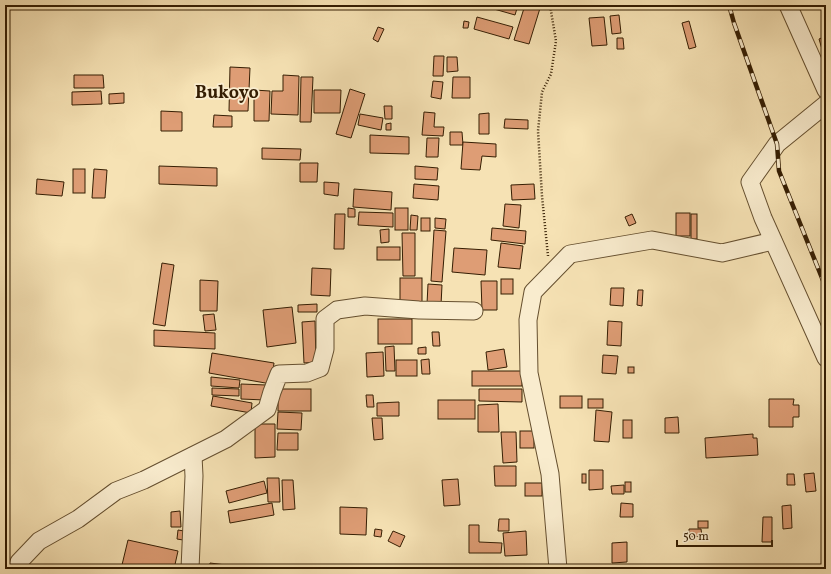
<svg xmlns="http://www.w3.org/2000/svg" width="831" height="574" font-family="Vollkorn,serif">
<rect width="100%" height="100%" fill="#f6e2b4"/>
<filter id="stains"><feTurbulence type="fractalNoise" baseFrequency=".005" numOctaves="4"/><feColorMatrix values="0 0 0 0 .2 0 0 0 0 .09 0 0 0 0 .02 0 0 0 .5 -.17"/></filter>
<radialGradient id="worn" r=".72"><stop offset=".6" stop-color="#630" stop-opacity="0"/><stop offset="1" stop-color="#630" stop-opacity=".3"/></radialGradient>
<!-- building -->
<g fill="#de9d75" stroke="#351e03">
<polygon points="480,5 518,5 515,15"/>
<polygon points="525,5 541,5 529,44 514,40"/>
<polygon points="619,15 621,33 612,34 610,16"/>
<polygon points="477,17 513,27 509,39 474,29"/>
<polygon points="604,17 607,45 592,46 589,18"/>
<polygon points="464,21 469,22 468,28 463,28"/>
<polygon points="689,21 696,47 689,49 682,23"/>
<polygon points="378,27 384,29 378,42 373,39"/>
<polygon points="826,36 826,55 824,56 819,39"/>
<polygon points="617,38 623,38 624,49 617,49"/>
<polygon points="434,56 444,56 443,76 433,76"/>
<polygon points="447,57 457,57 458,71 447,72"/>
<polygon points="230,67 250,68 248,111 229,111"/>
<polygon points="74,75 103,75 104,88 74,88"/>
<polygon points="283,75 299,76 298,115 271,114 272,91 283,91"/>
<polygon points="301,77 313,77 311,122 300,122"/>
<polygon points="453,77 470,77 470,98 452,98"/>
<polygon points="433,81 443,82 441,99 431,97"/>
<polygon points="350,89 365,94 351,138 336,134"/>
<polygon points="254,90 270,91 269,121 254,121"/>
<polygon points="314,90 341,90 340,113 314,113"/>
<polygon points="101,91 102,104 72,105 72,92"/>
<polygon points="124,93 124,103 109,104 109,94"/>
<polygon points="384,106 392,106 392,119 385,119"/>
<polygon points="161,111 182,112 182,131 161,131"/>
<polygon points="424,112 435,113 434,127 444,127 443,136 422,135"/>
<polygon points="489,113 489,134 479,134 479,114"/>
<polygon points="360,114 383,118 381,130 358,125"/>
<polygon points="214,115 232,116 232,127 213,127"/>
<polygon points="505,119 528,120 528,129 504,128"/>
<polygon points="391,123 391,130 386,130 386,124"/>
<polygon points="450,132 462,132 463,145 450,145"/>
<polygon points="370,135 409,137 409,154 370,153"/>
<polygon points="427,138 439,138 438,157 426,157"/>
<polygon points="463,142 496,144 496,157 482,156 480,170 461,169"/>
<polygon points="262,148 301,149 300,160 262,159"/>
<polygon points="300,163 318,163 317,182 300,182"/>
<polygon points="159,166 217,168 217,186 159,184"/>
<polygon points="415,166 438,168 437,180 415,179"/>
<rect x="73" y="169" width="12" height="24"/>
<polygon points="94,169 107,170 105,198 92,198"/>
<polygon points="37,179 64,182 62,196 36,194"/>
<polygon points="324,182 339,183 338,196 324,194"/>
<polygon points="414,184 439,186 438,200 413,198"/>
<polygon points="534,184 535,199 512,200 511,185"/>
<polygon points="354,189 392,192 391,210 353,207"/>
<polygon points="505,204 521,205 519,228 503,226"/>
<polygon points="348,208 355,209 355,217 348,217"/>
<rect x="395" y="208" width="13" height="22"/>
<polygon points="359,212 393,213 393,227 358,225"/>
<rect x="676" y="213" width="14" height="23"/>
<polygon points="335,214 345,214 344,249 334,249"/>
<polygon points="632,214 636,223 629,226 625,217"/>
<rect x="691" y="214" width="6" height="25"/>
<polygon points="411,215 418,216 417,230 410,230"/>
<rect x="421" y="218" width="9" height="13"/>
<polygon points="435,218 446,219 445,229 435,228"/>
<polygon points="492,228 526,231 525,244 491,240"/>
<polygon points="389,229 389,242 381,243 380,230"/>
<polygon points="434,230 446,231 442,282 431,281"/>
<polygon points="402,233 415,233 415,276 403,276"/>
<polygon points="501,243 523,246 520,269 498,267"/>
<rect x="377" y="247" width="23" height="13"/>
<polygon points="454,248 487,250 485,275 452,272"/>
<polygon points="162,263 174,265 165,326 153,324"/>
<polygon points="312,268 331,269 330,296 311,295"/>
<rect x="400" y="278" width="22" height="25"/>
<rect x="501" y="279" width="12" height="15"/>
<polygon points="200,280 218,281 217,311 200,311"/>
<polygon points="481,281 497,281 497,310 482,310"/>
<polygon points="428,284 442,285 441,305 427,304"/>
<polygon points="611,288 624,288 623,306 610,305"/>
<polygon points="638,290 643,290 642,306 637,305"/>
<polygon points="317,304 317,312 298,312 298,305"/>
<polygon points="292,307 296,343 267,347 263,310"/>
<polygon points="214,314 216,330 205,331 203,315"/>
<rect x="378" y="319" width="34" height="25"/>
<polygon points="315,321 316,362 304,363 302,322"/>
<polygon points="608,321 622,322 621,346 607,345"/>
<polygon points="154,330 215,333 215,349 154,346"/>
<polygon points="432,332 439,332 440,346 433,346"/>
<polygon points="394,346 395,371 386,371 385,347"/>
<polygon points="426,347 426,354 418,354 418,348"/>
<polygon points="504,349 507,367 488,370 486,352"/>
<polygon points="383,352 384,376 367,377 366,353"/>
<polygon points="212,353 274,363 271,384 209,373"/>
<polygon points="603,355 618,356 616,374 602,373"/>
<polygon points="429,359 430,374 422,374 421,360"/>
<rect x="396" y="360" width="21" height="16"/>
<rect x="628" y="367" width="6" height="6"/>
<rect x="472" y="371" width="50" height="15"/>
<polygon points="211,377 240,380 239,388 211,386"/>
<polygon points="241,384 266,385 265,400 241,399"/>
<polygon points="212,388 239,389 239,396 212,395"/>
<rect x="278" y="389" width="33" height="22"/>
<polygon points="479,389 522,389 522,402 479,401"/>
<polygon points="366,395 373,395 374,407 367,407"/>
<polygon points="213,396 252,403 251,413 211,406"/>
<rect x="560" y="396" width="22" height="12"/>
<rect x="588" y="399" width="15" height="9"/>
<polygon points="769,399 794,399 793,405 799,405 799,417 793,417 793,427 769,427"/>
<rect x="438" y="400" width="37" height="19"/>
<polygon points="399,402 399,416 377,416 377,403"/>
<polygon points="498,404 499,432 478,432 478,405"/>
<polygon points="596,410 612,412 609,442 594,441"/>
<polygon points="278,412 302,413 301,430 277,429"/>
<polygon points="678,417 679,433 665,433 665,418"/>
<polygon points="372,418 382,418 383,439 374,440"/>
<rect x="623" y="420" width="9" height="18"/>
<polygon points="255,424 275,424 275,457 255,458"/>
<rect x="520" y="431" width="14" height="17"/>
<polygon points="501,432 516,432 517,462 503,463"/>
<polygon points="278,433 298,433 298,450 277,450"/>
<polygon points="753,434 753,438 757,438 758,455 706,458 705,438"/>
<polygon points="494,466 516,466 516,486 495,486"/>
<polygon points="589,470 603,470 603,489 589,490"/>
<polygon points="814,473 816,491 806,492 804,474"/>
<rect x="582" y="474" width="4" height="9"/>
<polygon points="787,474 794,474 795,485 787,485"/>
<polygon points="267,478 279,478 280,502 268,502"/>
<polygon points="458,479 460,505 444,506 442,480"/>
<polygon points="282,480 293,480 295,509 283,510"/>
<polygon points="264,481 267,493 229,503 226,491"/>
<rect x="625" y="482" width="6" height="10"/>
<rect x="525" y="483" width="17" height="13"/>
<polygon points="624,485 624,494 612,494 611,486"/>
<polygon points="272,503 274,515 230,523 228,511"/>
<polygon points="621,503 633,504 633,517 620,517"/>
<polygon points="791,505 792,528 783,529 782,506"/>
<polygon points="340,507 367,508 366,535 340,534"/>
<polygon points="180,511 181,527 171,527 171,512"/>
<polygon points="763,517 772,517 772,542 762,542"/>
<polygon points="499,519 509,519 509,531 498,531"/>
<rect x="698" y="521" width="10" height="7"/>
<polygon points="469,525 479,525 479,542 502,543 501,553 469,553"/>
<polygon points="375,529 382,530 381,537 374,536"/>
<polygon points="689,529 701,529 702,536 689,537"/>
<polygon points="178,530 184,531 183,540 177,539"/>
<polygon points="393,531 405,536 400,547 388,541"/>
<polygon points="526,531 527,555 505,556 503,533"/>
<polygon points="128,540 178,551 174,569 121,569"/>
<polygon points="627,542 627,562 612,563 612,543"/>
<polygon points="210,563 226,565 225,569 209,569"/>
</g>
<g fill="none" stroke-linecap="round" stroke-linejoin="round">
<defs>
<g id="minor">
<polyline points="788,5 826,90"/>
<polyline points="826,104 777,144 750,182 763,218 826,358"/>
<polyline points="17,569 19,562 39,541 78,519 116,491 144,480 226,439 267,409 272,392 279,374 307,373 320,368 325,349 325,319 337,310 365,306 419,310 474,311"/>
<polyline points="190,569 194,476 193,456"/>
<polyline points="558,569 550,474 529,373 528,320 533,292 570,254 652,240 722,253 773,241"/>
</g>
</defs>
<!-- minor casing -->
<use href="#minor" stroke="#654f2f" stroke-width="19"/>
<!-- path -->
<g stroke="#351e03" stroke-width="2.5" stroke-dasharray="1 2" stroke-linecap="butt">
<polyline points="824,125 822,132 826,174"/>
<polyline points="548,256 542,196 538,131 542,92 551,74 556,41 550,5"/>
</g>
<!-- minor -->
<use href="#minor" stroke="#f9ecce" stroke-width="17"/>
<defs>
<polyline id="rail" points="729,5 734,23 777,144 779,171 826,288"/>
</defs>
<!-- rail casing -->
<use href="#rail" stroke="#351e03" stroke-width="4.5"/>
<!-- rail -->
<use href="#rail" stroke="#f9ecce" stroke-width="3" stroke-dasharray="9" stroke-linecap="butt"/>
</g>
<g text-anchor="middle" stroke-width="3.5" stroke-linejoin="round" paint-order="stroke">
<!-- quarter labels -->
<g font-size="18" font-weight="bold" fill="#351e03" stroke="#f9ecce">
<text x="227" y="98">Bukoyo</text>
</g>
</g>
<!-- margin -->
<rect width="831" height="574" fill="none" stroke="#f6e2b4" stroke-width="20"/>
<rect x="6" y="6" width="819" height="562" fill="none" stroke="#351e03" stroke-width="2"/>
<rect x="10" y="10" width="811" height="554" fill="none" stroke="#351e03"/>
<!-- scale -->
<path d="M677 540v6h95v-6" fill="none" stroke="#351e03" stroke-width="2"/>
<text x="683" y="540" font-size="12" fill="#351e03" stroke="#f9ecce" stroke-width="3" paint-order="stroke">50 m</text>
<rect width="100%" height="100%" filter="url(#stains)"/>
<rect width="100%" height="100%" fill="url(#worn)"/>
</svg>
